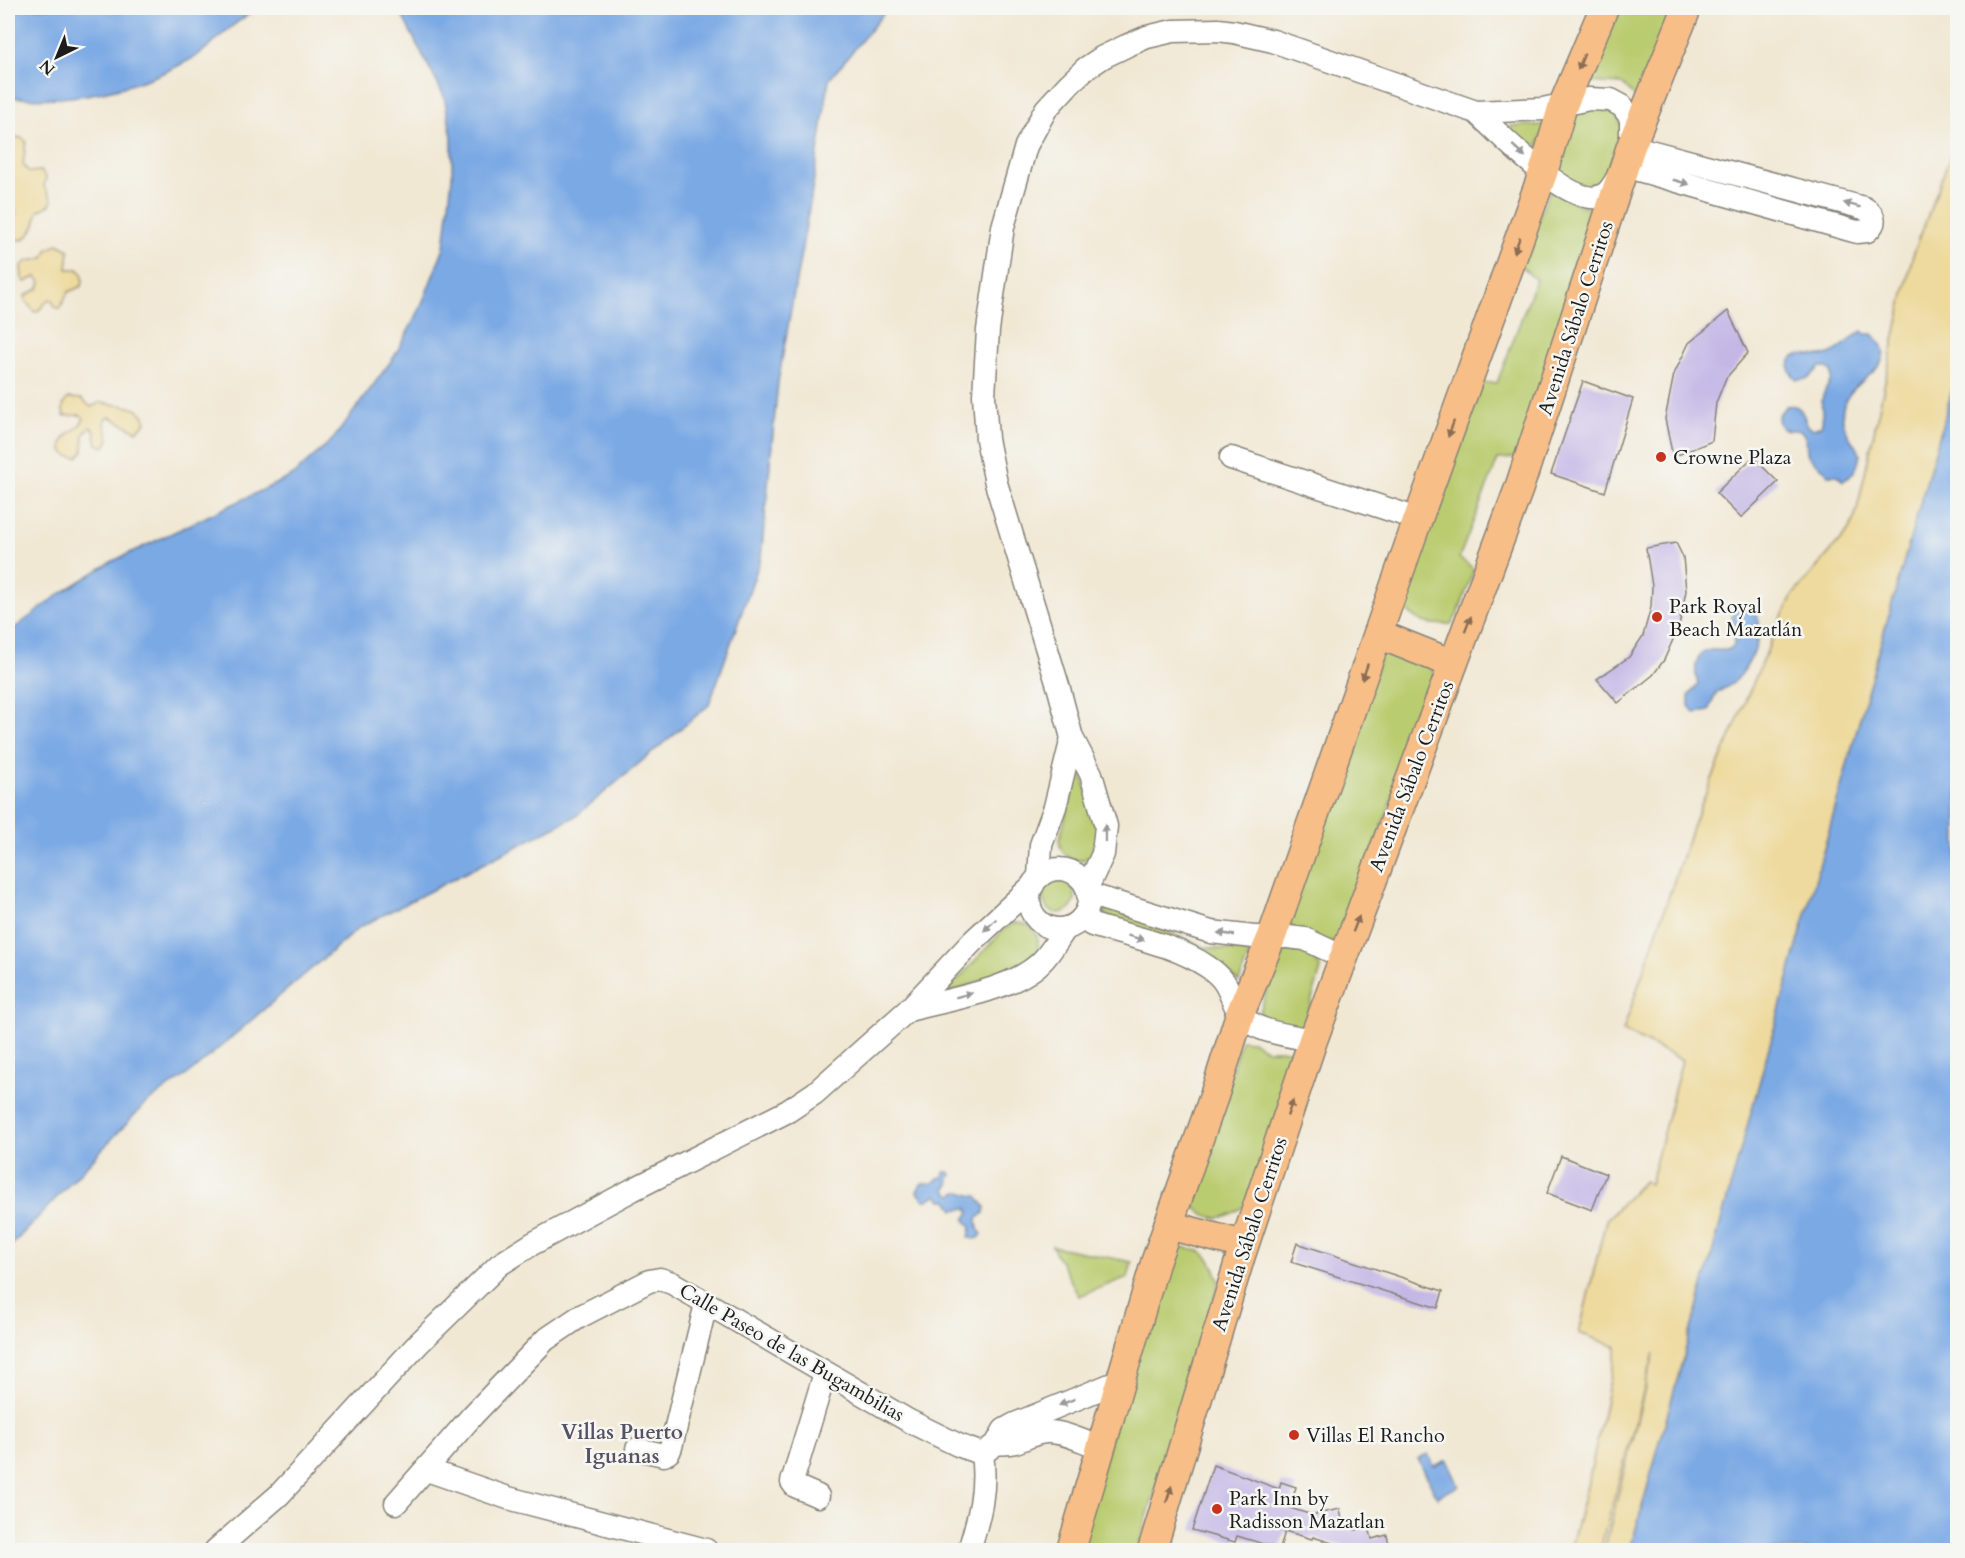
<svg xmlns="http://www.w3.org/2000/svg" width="1965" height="1558" font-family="Cardo,serif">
<rect width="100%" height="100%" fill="#f6f6f2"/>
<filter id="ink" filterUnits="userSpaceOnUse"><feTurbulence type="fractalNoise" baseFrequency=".0167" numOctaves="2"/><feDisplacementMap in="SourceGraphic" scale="12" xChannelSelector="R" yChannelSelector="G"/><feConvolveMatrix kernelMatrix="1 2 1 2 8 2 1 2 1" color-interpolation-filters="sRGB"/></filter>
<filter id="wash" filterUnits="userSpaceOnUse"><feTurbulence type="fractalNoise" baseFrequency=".008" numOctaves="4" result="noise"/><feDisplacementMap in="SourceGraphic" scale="24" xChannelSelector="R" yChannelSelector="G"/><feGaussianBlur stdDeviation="1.35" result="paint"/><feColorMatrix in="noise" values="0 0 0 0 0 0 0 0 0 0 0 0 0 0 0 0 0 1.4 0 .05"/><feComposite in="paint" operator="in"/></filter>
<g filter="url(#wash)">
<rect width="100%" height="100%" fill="#f1e8d4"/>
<!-- green -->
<g fill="#bacc6f" stroke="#6b7446" stroke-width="1.5">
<polygon points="1617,8 1663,8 1661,13 1676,21 1643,105 1622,84 1590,82"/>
<polygon points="1608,103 1625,130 1606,183 1591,190 1563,177 1559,167 1575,114 1583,106"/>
<polygon points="1547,125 1535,151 1509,133 1510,126"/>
<path d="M 1555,189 L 1580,206 L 1602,207 L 1517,458 L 1498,459 L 1459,558 L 1474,569 L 1458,614 L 1451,624 C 1427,626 1418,623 1401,605 L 1479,383 L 1497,383 L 1536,280 L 1520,265 L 1549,193 Z"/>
<path d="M 1390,650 L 1432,668 L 1435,679 L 1340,942 C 1322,944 1297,934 1286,921 L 1382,653 Z"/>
<path d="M 1079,766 L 1100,830 L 1091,856 C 1077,865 1061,858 1059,841 Z"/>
<circle cx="1059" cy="897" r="16"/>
<polygon points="1108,908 1204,947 1250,952 1239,982 1205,955 1103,914"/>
<path d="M 1014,923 C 1039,922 1044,945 1032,962 L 944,995 L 1003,930 Z"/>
<path d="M 1289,950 C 1304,952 1314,955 1321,969 L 1302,1032 L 1258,1018 L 1278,954 Z"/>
<path d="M 1241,1040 L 1252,1041 L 1267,1050 L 1291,1050 L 1298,1057 L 1247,1204 C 1224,1221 1211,1224 1190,1203 Z"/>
<polygon points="1052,1246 1132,1262 1128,1277 1079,1296"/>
<path d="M 1182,1247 C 1208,1250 1211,1258 1219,1281 L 1137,1550 L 1077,1550 L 1167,1251 Z"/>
</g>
<!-- sand -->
<g fill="#eeda9e" stroke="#857b5d" stroke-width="1.5">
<path d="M 13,137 L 22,138 L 26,141 L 23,165 L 29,172 L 41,171 L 46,178 L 44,186 L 52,200 L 50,205 L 38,211 C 36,224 33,234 22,240 L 15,239 L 8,227 L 16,214 L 12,211 L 8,213 L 8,200 L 12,195 L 10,188 L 8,187 L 8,141 Z"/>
<polygon points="1957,138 1957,373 1882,639 1630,1550 1604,1550 1654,1353 1600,1550 1570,1550 1590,1474 1617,1347 1579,1333 1606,1220 1644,1181 1650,1184 1682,1060 1623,1031 1695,819 1781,618 1793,595 1850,529 1857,510 1912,258"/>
<polygon points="58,244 69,250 67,269 78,269 82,273 83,279 82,286 68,292 60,308 55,307 52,300 49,299 38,311 35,312 26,302 25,296 39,288 41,282 36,277 25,282 22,278 21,266 28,261 44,258 47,250"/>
<path d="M 69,398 L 82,399 L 91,407 L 101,402 C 117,407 141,402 146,422 L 137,431 L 110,417 L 106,418 L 104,422 C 107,433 113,439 104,447 L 97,444 L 94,430 L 90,427 L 84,434 L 83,452 L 78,457 L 68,456 L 62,450 C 60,432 79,433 84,418 L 80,415 L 64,416 C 62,409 63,402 69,398 Z"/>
</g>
<!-- water -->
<g fill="#7aa9e4" stroke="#4b6280" stroke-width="1.5">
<path d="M 8,8 L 259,8 C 249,14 238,21 229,29 C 217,38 206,51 193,58 C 138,89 71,104 8,97 Z"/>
<polygon points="398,8 888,8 829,80 813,186 778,382 761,558 709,705 576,816 360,927 191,1072 145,1104 8,1249 8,633 61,593 111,562 292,476 334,438 394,357 420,309 444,247 452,177 452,137 444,96"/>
<path d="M 1862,331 L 1865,334 L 1873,334 C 1911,373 1834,377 1843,421 C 1845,433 1854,443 1860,454 C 1858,467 1855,474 1843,481 L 1837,475 L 1828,475 C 1824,465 1813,464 1808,455 C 1805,448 1809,437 1801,432 C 1792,426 1778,437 1778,415 L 1786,406 C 1802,403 1803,415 1808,426 L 1813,429 L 1821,426 C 1825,417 1820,409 1822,400 C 1823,389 1834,382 1831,371 L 1826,367 L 1820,367 L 1808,379 L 1796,380 L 1789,369 C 1789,364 1790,360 1794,357 C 1802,351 1814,357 1822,356 C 1839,353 1848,340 1862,331 Z"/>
<polygon points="1957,373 1957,1550 1630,1550 1882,639"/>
<path d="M 1748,603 C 1773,621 1751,668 1733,683 C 1729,687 1721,689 1717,693 C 1713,698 1711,706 1709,711 L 1695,713 L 1689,706 L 1689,695 L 1698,685 C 1694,671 1693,651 1713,650 C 1722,650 1725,652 1733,647 C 1739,629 1720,609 1748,603 Z"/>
<path d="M 944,1172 L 949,1172 L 952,1175 L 948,1179 L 950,1183 L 945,1190 L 952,1195 C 963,1187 967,1197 977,1196 L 985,1207 L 984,1213 L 977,1219 L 978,1229 L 982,1234 L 979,1238 L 974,1239 L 969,1237 L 971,1227 L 965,1220 L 970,1212 L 967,1208 L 954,1210 L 948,1200 L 942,1200 L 936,1195 L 928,1200 L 924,1200 L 917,1191 L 921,1184 L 933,1183 L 938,1178 L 943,1177 Z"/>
<polygon points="1428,1454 1434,1466 1447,1460 1459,1486 1437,1497 1418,1459"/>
</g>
<g id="blocks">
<!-- building -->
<g fill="#c4b7e6">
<polygon points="1728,311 1748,353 1726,378 1716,403 1712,441 1673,457 1665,419 1674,374 1689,343"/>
<polygon points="1583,381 1633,399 1605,492 1551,474"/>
<polygon points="1753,457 1778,482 1741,518 1716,493"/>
<polygon points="1676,543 1683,557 1686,591 1679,626 1664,660 1653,675 1618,703 1597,679 1629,657 1643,636 1651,607 1652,586 1646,548"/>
<polygon points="1561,1156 1606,1174 1592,1210 1547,1193"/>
<polygon points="1297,1243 1443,1291 1438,1308 1291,1262"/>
<polygon points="1213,1465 1279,1489 1281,1482 1296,1487 1290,1508 1312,1515 1340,1509 1343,1526 1353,1523 1355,1530 1369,1527 1372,1539 1387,1535 1390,1551 1346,1551 1345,1547 1313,1537 1312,1539 1285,1531 1280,1549 1237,1536 1235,1542 1192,1530"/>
</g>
</g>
</g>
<g filter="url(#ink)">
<use href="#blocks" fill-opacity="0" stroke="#868278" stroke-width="1.5"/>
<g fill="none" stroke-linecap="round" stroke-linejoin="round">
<defs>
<g id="minor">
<polyline points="1231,458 1418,519"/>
<circle cx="1059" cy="899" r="30"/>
<polyline points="1039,877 1041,845 1055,807 1072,738"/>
<path d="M 1087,888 L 1103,854 L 1106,826 L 1091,774 L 1072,738 L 1059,689 L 996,483 L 987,439 L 984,395 L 988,330 L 1003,227 L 1026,146 L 1046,109 L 1069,84 L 1085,69 L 1103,57 L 1126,46 L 1147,37 L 1173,31 L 1218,30 L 1234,32 L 1273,41 L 1476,112 L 1543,109 L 1589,99 L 1611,100 L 1622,106 L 1631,118 L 1631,146 L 1864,208 C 1874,214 1878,222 1867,231 L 1857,232 L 1624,166 C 1619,174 1612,191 1603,195 C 1573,212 1498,132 1476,112"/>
<polyline points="1088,894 1211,932 1254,937 1288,937 1305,939 1343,957"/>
<path d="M 1082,918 L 1092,925 C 1131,937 1174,944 1208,967 C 1229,981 1228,992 1238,1011 C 1250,1032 1292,1036 1313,1040"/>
<path d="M 909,1010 C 949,999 1017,990 1044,959 C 1052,950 1059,938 1066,928"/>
<path d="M 997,1443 C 1021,1446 1027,1433 1046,1432 C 1064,1431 1083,1442 1100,1447"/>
<polyline points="637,1449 664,1455 669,1452 671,1447 706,1304"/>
<polyline points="982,1454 997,1443 1004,1430 1015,1424 1122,1380"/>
<polyline points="427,1470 508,1498 706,1550"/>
<polyline points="818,1496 795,1486 792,1482 825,1373"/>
<polyline points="396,1503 473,1415 545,1340 579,1317 649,1281 660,1279 672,1283 909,1421 958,1445 982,1454"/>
<polyline points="216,1550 279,1495 419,1343 499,1265 532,1244 632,1190 788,1111 815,1093 908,1010 973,941 1033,885"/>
<path d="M 969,1550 C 979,1518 987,1489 982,1454"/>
</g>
<g id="major">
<polyline points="1378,634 1453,664"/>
<polyline points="1168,1225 1244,1245"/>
<polyline points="1071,1550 1155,1263 1214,1096 1240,1014 1272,936 1418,519 1543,173 1563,105 1604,8"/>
<polyline points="1152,1550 1241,1255 1313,1040 1519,488 1631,146 1687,8"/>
</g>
</defs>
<!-- minor casing -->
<use href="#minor" stroke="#868278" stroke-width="25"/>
<!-- major casing -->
<use href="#major" stroke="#868278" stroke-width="31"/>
<!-- minor -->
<use href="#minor" stroke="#fff" stroke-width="22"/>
<!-- major -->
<use href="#major" stroke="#f7be88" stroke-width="28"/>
</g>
<!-- one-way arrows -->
<defs><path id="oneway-solid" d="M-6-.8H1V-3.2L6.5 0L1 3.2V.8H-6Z" transform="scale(1.5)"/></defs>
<g fill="#8a6d52">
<use href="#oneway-solid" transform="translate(1581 62) rotate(112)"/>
<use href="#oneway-solid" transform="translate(1517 245) rotate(110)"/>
<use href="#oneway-solid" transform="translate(1451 429) rotate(110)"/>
<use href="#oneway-solid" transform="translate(1468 624) rotate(-69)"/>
<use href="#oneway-solid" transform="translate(1365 672) rotate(109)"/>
<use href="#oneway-solid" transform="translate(1356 924) rotate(-69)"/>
<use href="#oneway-solid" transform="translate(1290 1108) rotate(-71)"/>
<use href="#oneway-solid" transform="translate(1169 1494) rotate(-73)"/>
</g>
<g fill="#999">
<use href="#oneway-solid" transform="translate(1519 151) rotate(42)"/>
<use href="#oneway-solid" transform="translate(1681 182) rotate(16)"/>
<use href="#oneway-solid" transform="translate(1852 205) rotate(-165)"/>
<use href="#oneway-solid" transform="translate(1105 833) rotate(-90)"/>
<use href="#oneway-solid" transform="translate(990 925) rotate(136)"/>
<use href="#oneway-solid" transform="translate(1226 934) rotate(-172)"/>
<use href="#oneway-solid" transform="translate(1136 938) rotate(17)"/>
<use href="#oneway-solid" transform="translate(964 995) rotate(-15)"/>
<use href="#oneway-solid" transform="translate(1067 1402) rotate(158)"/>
</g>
</g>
<!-- markers -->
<g fill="#c8321e" stroke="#f6f6f2" stroke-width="2">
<circle cx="1661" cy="457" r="6"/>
<circle cx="1657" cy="617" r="6"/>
<circle cx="1294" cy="1435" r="6"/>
<circle cx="1217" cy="1509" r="6"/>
</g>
<g text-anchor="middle" stroke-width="5" stroke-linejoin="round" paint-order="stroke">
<!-- street labels -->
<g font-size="20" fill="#1c1c1c" stroke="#f6f6f2">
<text transform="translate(1575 318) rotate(-72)" y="7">Avenida Sábalo Cerritos</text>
<text transform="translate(1411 776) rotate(-69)" y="7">Avenida Sábalo Cerritos</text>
<text transform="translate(1249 1234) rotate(-72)" y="7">Avenida Sábalo Cerritos</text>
<text transform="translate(792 1352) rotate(30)" y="7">Calle Paseo de las Bugambilias</text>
</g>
<!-- poi labels -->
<g font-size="20" fill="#1c1c1c" stroke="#f6f6f2" text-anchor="start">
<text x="1673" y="464">Crowne Plaza</text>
<text x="1669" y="613">Park Royal<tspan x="1669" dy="23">Beach Mazatlán</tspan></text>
<text x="1306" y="1442">Villas El Rancho</text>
<text x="1229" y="1505">Park Inn by<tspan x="1229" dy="23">Radisson Mazatlan</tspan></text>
</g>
<!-- neighbourhood labels -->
<g font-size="21" font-weight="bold" fill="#575263" stroke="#f6f6f2">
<text x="622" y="1439">Villas Puerto<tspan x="622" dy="24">Iguanas</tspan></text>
</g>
</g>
<!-- margin -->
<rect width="1965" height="1558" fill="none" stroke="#f6f6f2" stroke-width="30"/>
<!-- north arrow -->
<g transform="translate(57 57) rotate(223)" stroke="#f6f6f2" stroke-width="4.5" paint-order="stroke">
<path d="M0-4.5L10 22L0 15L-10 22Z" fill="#1c1c1c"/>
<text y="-9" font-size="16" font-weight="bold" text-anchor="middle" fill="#1c1c1c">N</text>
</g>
</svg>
